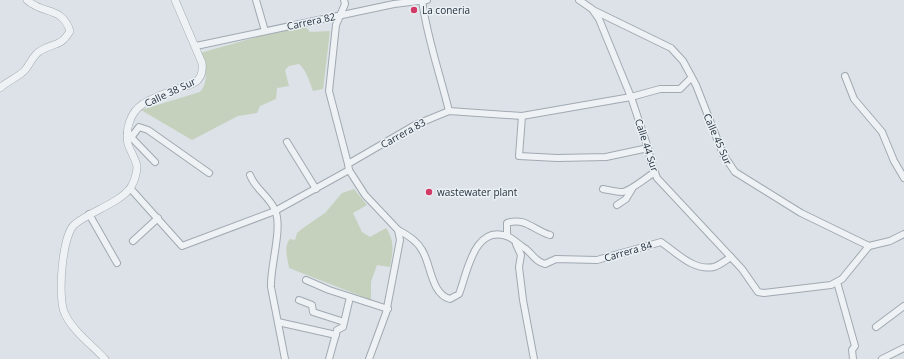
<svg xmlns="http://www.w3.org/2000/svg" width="904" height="359" font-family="'Open Sans',sans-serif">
<rect width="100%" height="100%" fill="#dce2e7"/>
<!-- green -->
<g fill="#c5d1bd">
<path d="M 303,24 L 310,32 L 330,31 L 323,89 L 313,91 C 309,81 307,71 299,64 L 289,66 L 285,70 L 289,86 L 277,88 L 276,99 L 260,106 L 257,113 L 238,116 L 192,140 L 141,110 L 200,92 C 210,80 205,66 200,53 Z"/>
<path d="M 354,189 L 367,205 L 353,213 L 362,232 L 370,237 L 386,228 C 395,241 393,252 390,267 L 377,265 L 371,282 L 371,300 L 289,268 C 288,260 283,246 290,239 L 295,240 L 297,233 L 303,228 L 325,213 L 342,193 Z"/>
</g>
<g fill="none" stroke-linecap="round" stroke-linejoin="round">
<defs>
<g id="minor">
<polyline points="256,0 265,31"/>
<polyline points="344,0 345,4 336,25 329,91 348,164"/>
<path d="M 422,0 C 427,38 440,74 449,111"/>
<polyline points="579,0 592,9 599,19 631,97 648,148 651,162 657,178 742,269 758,292 764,293 831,285 842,279 869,246 890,241 904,234"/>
<polyline points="593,10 671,48 683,61 696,85 723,154 735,172 801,213 869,246"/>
<polyline points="196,46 394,4 427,0"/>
<polyline points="845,76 854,99 882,132 894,161 904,178"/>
<polyline points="522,116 519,156 557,158 606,157 648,148"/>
<polyline points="127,134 133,135 139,127 148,130 209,173"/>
<polyline points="129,135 155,162"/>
<polyline points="287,142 316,189"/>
<polyline points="349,170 365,195 398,230 400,240 386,313 369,359"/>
<path d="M 250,175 C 255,189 269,196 275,210 C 283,228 270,266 271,287 L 285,359"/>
<polyline points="130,188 182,246 275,211 349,170 348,164 415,125 449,111 522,116 631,97 660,89 680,89 691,78"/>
<path d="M 603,189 C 609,190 616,192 622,192 C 629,192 647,177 655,172"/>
<polyline points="617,205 626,199 632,189"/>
<polyline points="89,214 117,263"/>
<path d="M 398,230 C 408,235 417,241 422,250 C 431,264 431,294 450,299 L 459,294 C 467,274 474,222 509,237 C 513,239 521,246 526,249 C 533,255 536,262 545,264 L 556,259 L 597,260 L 661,242 C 677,253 693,271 714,267 C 720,265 726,260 731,257"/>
<path d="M 507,236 L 507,223 C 526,217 533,230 550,235"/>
<polyline points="133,241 158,218"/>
<polyline points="516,244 521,255 519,267 523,300 534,359"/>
<polyline points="306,280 329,290 388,309"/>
<polyline points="837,282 855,346 852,350 853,359"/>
<polyline points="299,300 312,305 313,312 344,322"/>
<polyline points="278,322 336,335"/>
<polyline points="876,327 904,306"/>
<polyline points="329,359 337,330 343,327 350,297"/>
<polyline points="882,359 904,348"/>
</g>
<g id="tertiary">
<path d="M 0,88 C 7,81 19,77 25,70 C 31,63 33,55 40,51 C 54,42 60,48 70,31 C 62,6 43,15 27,0"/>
<path d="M 105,359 C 93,346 72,330 65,314 C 57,299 62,234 75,224 C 91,211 120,203 131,187 C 134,182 137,173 137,167 C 136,159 130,151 128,144 C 125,130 130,112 143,104 C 158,94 177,90 194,83 C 201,79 203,71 202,63 L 175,0"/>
</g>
</defs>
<!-- minor casing -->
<use href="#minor" stroke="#a1a9b1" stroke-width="8"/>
<!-- tertiary casing -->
<use href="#tertiary" stroke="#a1a9b1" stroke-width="8"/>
<!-- minor -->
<use href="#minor" stroke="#eef2f5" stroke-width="6"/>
<!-- tertiary -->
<use href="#tertiary" stroke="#eef2f5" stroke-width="7"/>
</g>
<!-- markers -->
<g fill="#d23a67" stroke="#ebf0f4" stroke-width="1.5">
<circle cx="414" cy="10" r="4"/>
<circle cx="429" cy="192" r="4"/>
</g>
<g text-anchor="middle" stroke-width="3" stroke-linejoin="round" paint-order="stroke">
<!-- poi labels -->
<g font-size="10" fill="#25313d" stroke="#ebf0f4" text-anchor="start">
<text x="422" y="14">La coneria</text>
<text x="437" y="196">wastewater plant</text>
</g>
<!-- street labels -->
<g font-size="10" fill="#25313d" stroke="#ebf0f4">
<text transform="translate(311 21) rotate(-12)" y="4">Carrera 82</text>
<text transform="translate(170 92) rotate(-25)" y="4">Calle 38 Sur</text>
<text transform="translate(403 133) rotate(-29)" y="4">Carrera 83</text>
<text transform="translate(718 139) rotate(66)" y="4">Calle 45 Sur</text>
<text transform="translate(647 145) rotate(72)" y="4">Calle 44 Sur</text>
<text transform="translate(628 251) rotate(-16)" y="4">Carrera 84</text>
</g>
</g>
</svg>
